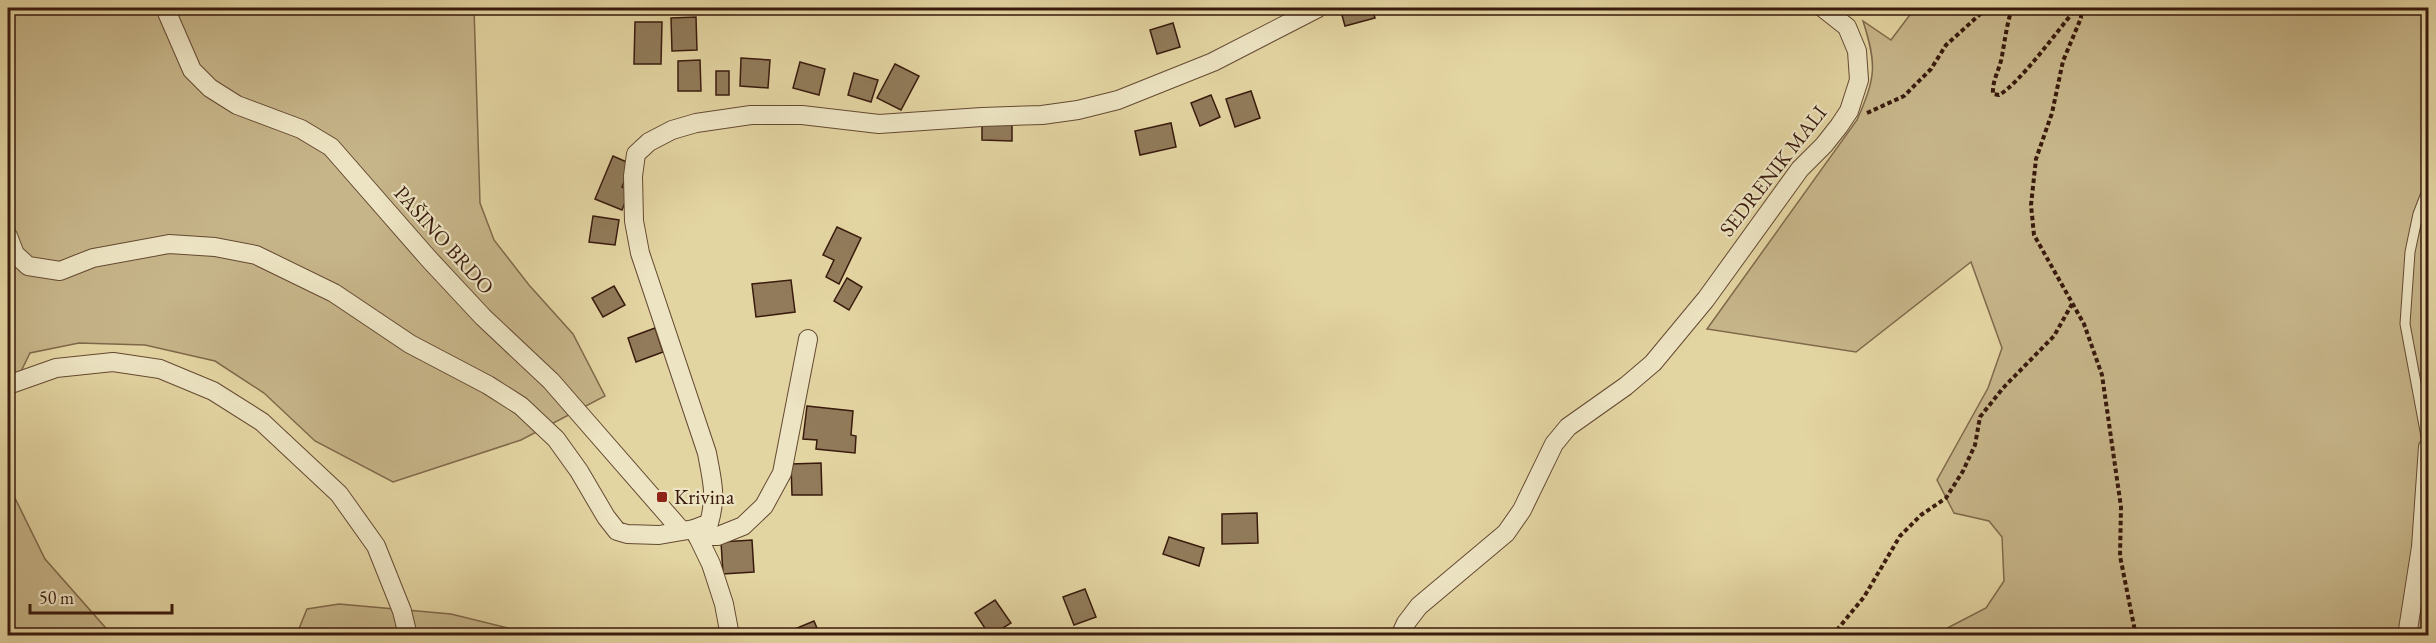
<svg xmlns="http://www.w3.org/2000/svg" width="2436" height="643" font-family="'EB Garamond',serif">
<rect width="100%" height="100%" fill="#e3d5a2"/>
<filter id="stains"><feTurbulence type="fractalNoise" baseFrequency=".00333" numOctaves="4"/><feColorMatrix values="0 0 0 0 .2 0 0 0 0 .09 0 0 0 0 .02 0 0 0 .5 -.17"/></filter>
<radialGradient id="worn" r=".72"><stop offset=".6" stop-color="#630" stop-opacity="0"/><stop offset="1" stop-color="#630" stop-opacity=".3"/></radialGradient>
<!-- green -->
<g fill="#c6b589" stroke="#80684b" stroke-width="1.5">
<polygon points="8,8 474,8 480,203 494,240 529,285 573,334 605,396 521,440 393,482 315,441 264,393 215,361 145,345 79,343 30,353 8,398"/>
<path d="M 1915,8 L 2428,8 L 2428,635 L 1934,635 L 1986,608 L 2004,581 L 2002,537 L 1989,521 L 1954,513 L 1937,480 L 1988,388 L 2002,348 L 1971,262 L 1856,352 L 1707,329 L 1857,120 C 1876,77 1877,65 1863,21 L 1891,40 Z"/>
<polygon points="8,473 10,488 45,559 112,635 8,635"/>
<polygon points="339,604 451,614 536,635 296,636 307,609"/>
</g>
<!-- building -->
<g fill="#917b5a" stroke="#391a0d" stroke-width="1.5">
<polygon points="1340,8 1372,8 1375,18 1345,26"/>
<polygon points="696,17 697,50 672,51 671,18"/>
<polygon points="635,22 662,22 661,64 634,64"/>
<polygon points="1173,23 1180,47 1157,54 1150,30"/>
<polygon points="741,58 770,60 768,88 740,86"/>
<polygon points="700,60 701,91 678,91 678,61"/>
<polygon points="800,62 825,69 819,95 793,88"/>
<polygon points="895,64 919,76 901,110 877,98"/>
<rect x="716" y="71" width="13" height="24"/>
<polygon points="854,73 878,80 871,102 848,95"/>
<polygon points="1251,91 1260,118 1235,127 1226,99"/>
<polygon points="1211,95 1220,117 1200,126 1191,103"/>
<polygon points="982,122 1012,122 1012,141 982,140"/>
<polygon points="1171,123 1176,147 1140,155 1135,131"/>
<polygon points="613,156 631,164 622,187 630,190 622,210 595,199"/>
<polygon points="593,216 619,220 615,245 589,242"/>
<polygon points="837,227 861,238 839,284 826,277 834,260 823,255"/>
<polygon points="847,278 862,287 849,310 834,301"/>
<polygon points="791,280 795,312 756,317 752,284"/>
<polygon points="614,286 625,305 603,317 592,298"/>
<polygon points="655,328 663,352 636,362 628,338"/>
<polygon points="807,406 853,411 851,435 856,436 855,453 816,449 817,440 803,439"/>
<polygon points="821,463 822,495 792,495 791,464"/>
<polygon points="1257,513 1258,543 1222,544 1222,514"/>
<polygon points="1169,537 1204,548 1199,566 1163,554"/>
<polygon points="752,540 754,572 723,574 721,542"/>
<polygon points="1085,589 1096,617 1074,625 1063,597"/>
<polygon points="995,600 1011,623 990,636 975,613"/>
<polygon points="814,621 819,633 813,636 778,636"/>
</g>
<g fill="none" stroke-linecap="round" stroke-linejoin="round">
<defs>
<polyline id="lane" points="2428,447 2405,324 2410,252 2418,214 2428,188"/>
<g id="street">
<polyline points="165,8 192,70 210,88 237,105 301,129 331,147 428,258 483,317 551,381 681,530"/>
<path d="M 8,236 L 15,254 L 28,266 L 60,271 L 93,258 L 169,244 L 215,247 L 256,255 L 334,293 L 410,344 L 488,385 L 521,406 L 556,439 L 579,471 L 606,517 L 617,531 L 627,534 L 659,535 L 694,529 L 709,523 C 717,495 712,481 707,453 L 640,253 L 634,221 L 633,176 L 636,154 L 649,142 L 672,130 L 696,123 L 751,115 L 802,115 L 879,124 L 982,117 L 1042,115 L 1078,110 L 1118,100 L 1213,62 L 1318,8"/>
<polyline points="8,385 56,368 113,362 160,369 213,391 262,422 339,494 376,546 402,611 408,636"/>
<polyline points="694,529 711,564 724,604 730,636"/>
<polyline points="697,536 718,536 743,526 764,506 782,473 808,339"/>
<polyline points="1400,636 1406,623 1419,606 1506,533 1522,510 1554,444 1568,427 1626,386 1653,363 1706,299 1800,169 1824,145 1839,126 1849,111 1859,80 1857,51 1847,27 1823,8"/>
<polyline points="2407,636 2421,547 2428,447"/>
</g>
</defs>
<!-- lane casing -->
<use href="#lane" stroke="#644932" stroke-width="11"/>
<!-- street casing -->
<use href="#street" stroke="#644932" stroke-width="20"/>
<!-- path -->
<g stroke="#391a0d" stroke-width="4" stroke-dasharray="4.5 3" stroke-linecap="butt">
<path d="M 2012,8 C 2007,24 2005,39 2002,56 C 2000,69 1992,80 1993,94 L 1999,95 C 2020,83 2058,30 2075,10 L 2081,11 L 2081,18 L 2063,61 L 2052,113 L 2036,159 L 2031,205 L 2034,235 L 2084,324 L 2102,375 L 2121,507 L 2120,556 L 2136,636"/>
<polyline points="1867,113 1904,96 1931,69 1946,45 1987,8"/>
<polyline points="1832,636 1864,597 1900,536 1921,515 1946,498 1963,471 1975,445 1980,417 2003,388 2054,336 2072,304"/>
</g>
<!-- lane -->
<use href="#lane" stroke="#ede4c3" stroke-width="9"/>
<!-- street -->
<use href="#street" stroke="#ede4c3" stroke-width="18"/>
</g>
<!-- markers -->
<rect fill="#8f2418" stroke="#ede4c3" stroke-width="2" x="656" y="491" width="12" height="12" rx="3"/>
<g text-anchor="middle" stroke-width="4.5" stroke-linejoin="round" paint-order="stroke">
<!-- street labels -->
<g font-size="21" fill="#391a0d" stroke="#ede4c3">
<text transform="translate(1773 171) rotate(-52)" y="7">SEDRENIK MALI</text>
<text transform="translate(444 240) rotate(48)" y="7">PAŠINO BRDO</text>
</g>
<!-- poi labels -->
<g font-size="21" fill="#391a0d" stroke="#ede4c3" text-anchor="start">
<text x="674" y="504">Krivina</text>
</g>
</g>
<!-- margin -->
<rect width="2436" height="643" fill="none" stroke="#e3d5a2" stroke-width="30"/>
<rect x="9" y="9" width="2418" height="625" fill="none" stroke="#391a0d" stroke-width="3"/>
<rect x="15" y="15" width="2406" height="613" fill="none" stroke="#391a0d" stroke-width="1.5"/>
<!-- scale -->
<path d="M30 604v9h142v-9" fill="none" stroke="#391a0d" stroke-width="3"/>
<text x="39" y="604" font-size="18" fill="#391a0d" stroke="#ede4c3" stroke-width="4.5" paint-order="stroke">50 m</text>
<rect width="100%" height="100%" filter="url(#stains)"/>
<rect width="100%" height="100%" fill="url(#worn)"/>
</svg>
